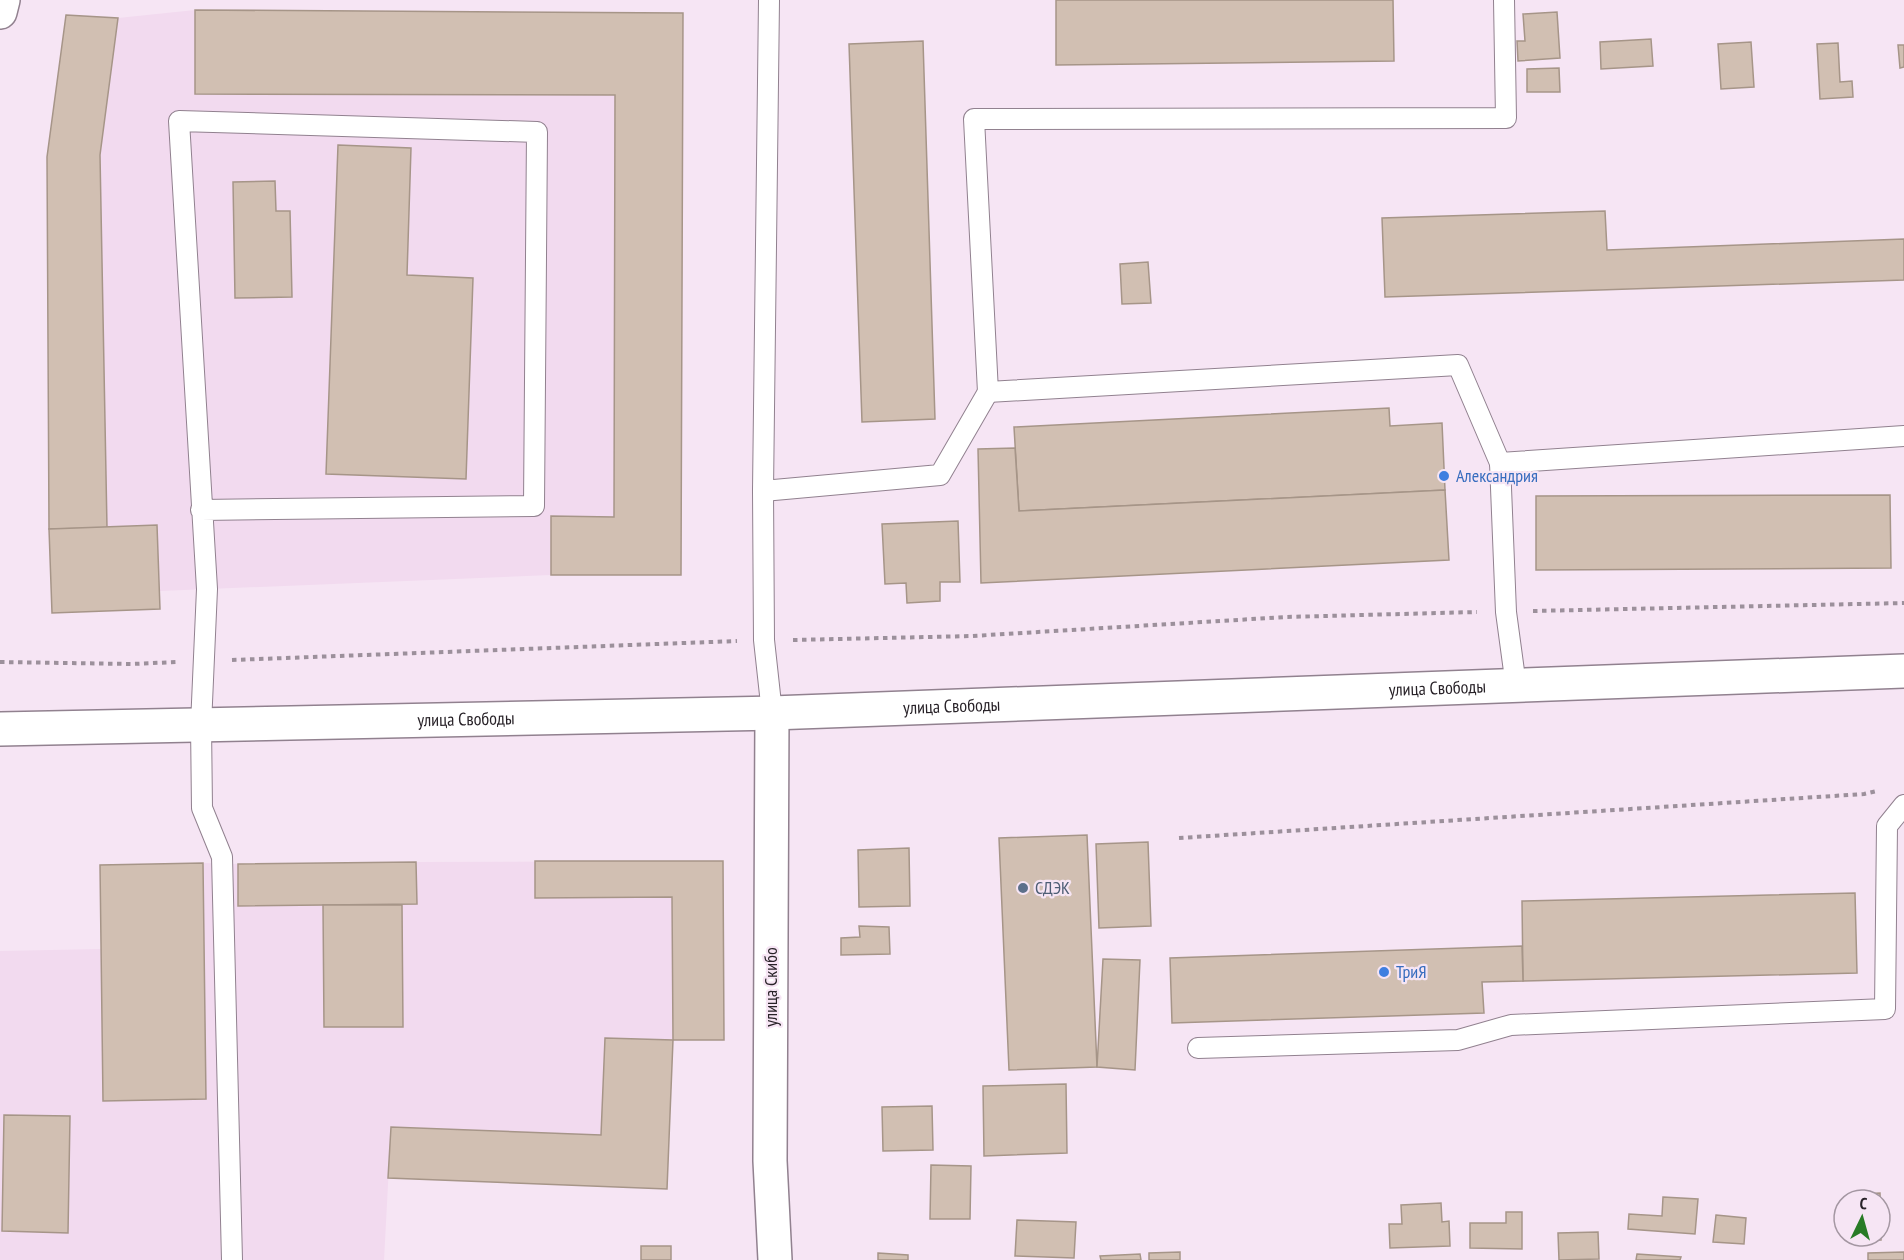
<svg xmlns="http://www.w3.org/2000/svg" width="1904" height="1260" font-family="'PT Sans Narrow',sans-serif">
<rect width="100%" height="100%" fill="#f6e5f4"/>
<!-- built -->
<g fill="#f2daef">
<polygon points="195,10 683,13 681,575 551,575 160,591 157,525 107,528 100,155 118,18"/>
<polygon points="723,861 724,1040 605,1038 601,1135 391,1127 384,1260 0,1260 0,951 101,949 103,1101 205,1099 203,863 238,864 238,905 323,905 324,1027 402,1027 402,905 417,904 416,862"/>
</g>
<!-- building -->
<g fill="#d1bfb2" stroke="#a69588" stroke-width="1.5">
<polygon points="1056,0 1393,0 1394,61 1056,65"/>
<polygon points="195,10 683,13 681,575 551,575 551,516 614,517 615,95 195,94"/>
<polygon points="1557,12 1560,58 1518,61 1517,41 1525,41 1523,14"/>
<polygon points="66,15 118,18 100,155 107,528 49,529 47,157"/>
<polygon points="1651,39 1653,66 1601,69 1600,42"/>
<polygon points="923,41 935,419 862,422 849,44"/>
<polygon points="1751,42 1754,87 1721,89 1718,44"/>
<polygon points="1838,43 1840,82 1852,81 1853,97 1820,99 1817,44"/>
<polygon points="1898,45 1904,45 1904,67 1900,68"/>
<polygon points="1559,68 1560,92 1527,92 1527,69"/>
<polygon points="338,145 411,148 407,275 473,278 466,479 326,474"/>
<polygon points="275,181 276,211 290,211 292,297 235,298 233,182"/>
<polygon points="1605,211 1607,250 1904,239 1904,280 1385,297 1382,218"/>
<polygon points="1148,262 1151,303 1122,304 1120,264"/>
<polygon points="1389,408 1390,426 1442,423 1445,490 1019,511 1014,427"/>
<polygon points="1015,448 1019,511 1445,490 1449,560 981,583 978,449"/>
<polygon points="1890,495 1891,568 1536,570 1536,496"/>
<polygon points="958,521 960,582 940,582 940,601 907,603 906,583 885,584 882,524"/>
<polygon points="157,525 160,609 52,613 49,529"/>
<polygon points="1087,835 1097,1067 1009,1070 999,838"/>
<polygon points="1148,842 1151,926 1099,928 1096,844"/>
<polygon points="909,848 910,906 859,907 858,850"/>
<polygon points="535,861 723,861 724,1040 673,1040 672,897 535,898"/>
<polygon points="416,862 417,904 238,906 238,864"/>
<polygon points="203,863 206,1099 103,1101 100,865"/>
<polygon points="1855,893 1857,973 1523,981 1522,901"/>
<polygon points="323,905 402,905 403,1027 324,1027"/>
<polygon points="859,926 889,927 890,954 841,955 841,938 860,937"/>
<polygon points="1522,946 1523,981 1482,982 1484,1013 1172,1023 1170,958"/>
<polygon points="1103,959 1140,960 1135,1070 1097,1067"/>
<polygon points="605,1038 673,1040 667,1189 388,1178 391,1127 601,1135"/>
<polygon points="1066,1084 1067,1153 984,1156 983,1086"/>
<polygon points="932,1106 933,1150 883,1151 882,1107"/>
<polygon points="4,1115 70,1116 68,1233 2,1231"/>
<polygon points="931,1165 971,1166 970,1219 930,1219"/>
<polygon points="1880,1193 1881,1240 1860,1240 1860,1236 1880,1236 1880,1200 1859,1200 1859,1194"/>
<polygon points="1663,1197 1698,1199 1695,1234 1628,1229 1629,1214 1662,1216"/>
<polygon points="1441,1203 1442,1222 1449,1221 1450,1246 1390,1248 1389,1224 1402,1224 1401,1205"/>
<polygon points="1506,1212 1522,1212 1522,1249 1470,1248 1470,1223 1506,1223"/>
<polygon points="1716,1215 1746,1218 1744,1244 1713,1242"/>
<polygon points="1017,1220 1076,1222 1074,1258 1015,1256"/>
<polygon points="1598,1232 1599,1259 1559,1260 1558,1233"/>
<rect x="641" y="1246" width="30" height="14"/>
<polygon points="1180,1252 1180,1260 1149,1260 1149,1253"/>
<polygon points="1904,1252 1904,1260 1868,1260 1868,1253"/>
<polygon points="878,1253 908,1255 908,1260 878,1260"/>
<polygon points="1140,1254 1141,1260 1101,1260 1100,1256"/>
<polygon points="1637,1254 1681,1257 1680,1260 1636,1260"/>
</g>
<g fill="none" stroke-linecap="round" stroke-linejoin="round">
<defs>
<g id="lane">
<polyline points="769,0 763,491 940,475 988,392"/>
<polyline points="1504,0 1506,118 974,119 988,392 1458,365 1500,463 1904,436"/>
<polyline points="1500,463 1506,612 1516,686"/>
<polyline points="763,491 764,640 772,713"/>
<polyline points="201,510 534,506 537,132 179,121 207,589 201,725 202,808 222,857 232,1260"/>
<polyline points="1198,1048 1458,1040 1511,1025 1885,1009 1887,826 1904,805"/>
</g>
<polyline id="street" points="772,713 770,1161 775,1260"/>
<g id="secondary">
<path id="s1" d="M 0,729 L 772,713 L 1904,671"/>
</g>
<polyline id="primary" points="0,12 3,0"/>
</defs>
<!-- lane casing -->
<use href="#lane" stroke="#91818f" stroke-width="22"/>
<!-- street casing -->
<use href="#street" stroke="#91818f" stroke-width="36"/>
<!-- secondary casing -->
<use href="#secondary" stroke="#91818f" stroke-width="36"/>
<!-- primary casing -->
<use href="#primary" stroke="#91818f" stroke-width="36"/>
<!-- path -->
<g stroke="#9c909b" stroke-width="4" stroke-dasharray="4.5 4.5" stroke-linecap="butt">
<polyline points="1533,611 1904,603"/>
<polyline points="793,640 972,636 1286,617 1477,612"/>
<polyline points="232,660 737,641"/>
<polyline points="0,662 132,664 176,662"/>
<polyline points="1179,838 1864,794 1877,791"/>
</g>
<!-- lane -->
<use href="#lane" stroke="#fff" stroke-width="20"/>
<!-- street -->
<use href="#street" stroke="#fff" stroke-width="33"/>
<!-- secondary -->
<use href="#secondary" stroke="#fff" stroke-width="33"/>
<!-- primary -->
<use href="#primary" stroke="#fff" stroke-width="33"/>
</g>
<!-- markers -->
<g fill="#3f7fe0" stroke="#f6e5f4" stroke-width="2">
<circle cx="1444" cy="476" r="6"/>
<circle cx="1384" cy="972" r="6"/>
</g>
<circle fill="#5c6f8a" stroke="#f6e5f4" stroke-width="2" cx="1023" cy="888" r="6"/>
<g text-anchor="middle" stroke-width="4.5" stroke-linejoin="round" paint-order="stroke">
<!-- shop labels -->
<g font-size="18" fill="#366cbe" stroke="#f6e5f4" text-anchor="start">
<text x="1456" y="482">Александрия</text>
<text x="1396" y="978">ТриЯ</text>
</g>
<!-- street labels -->
<g font-size="18" fill="#282228" stroke="#f6e5f4">
<text dy="6" stroke="none"><textPath href="#s1" startOffset="1438">улица Свободы</textPath></text>
<text dy="6" stroke="none"><textPath href="#s1" startOffset="952">улица Свободы</textPath></text>
<text dy="6" stroke="none"><textPath href="#s1" startOffset="466">улица Свободы</textPath></text>
<text transform="translate(771 987) rotate(-90)" y="6">улица Скибо</text>
</g>
<!-- service labels -->
<g font-size="18" fill="#4e5e75" stroke="#f6e5f4" text-anchor="start">
<text x="1035" y="894">СДЭК</text>
</g>
</g>
<!-- north arrow -->
<g transform="translate(1862 1218) rotate(5)"><circle r="28" fill="#f6e5f4" stroke="#a497a2" stroke-width="1.5"/>
<path d="M0-4.5L10 22L0 15L-10 22Z" fill="#287b26"/>
<text y="-9" font-size="16" font-weight="bold" text-anchor="middle" fill="#282228">С</text>
</g>
</svg>
